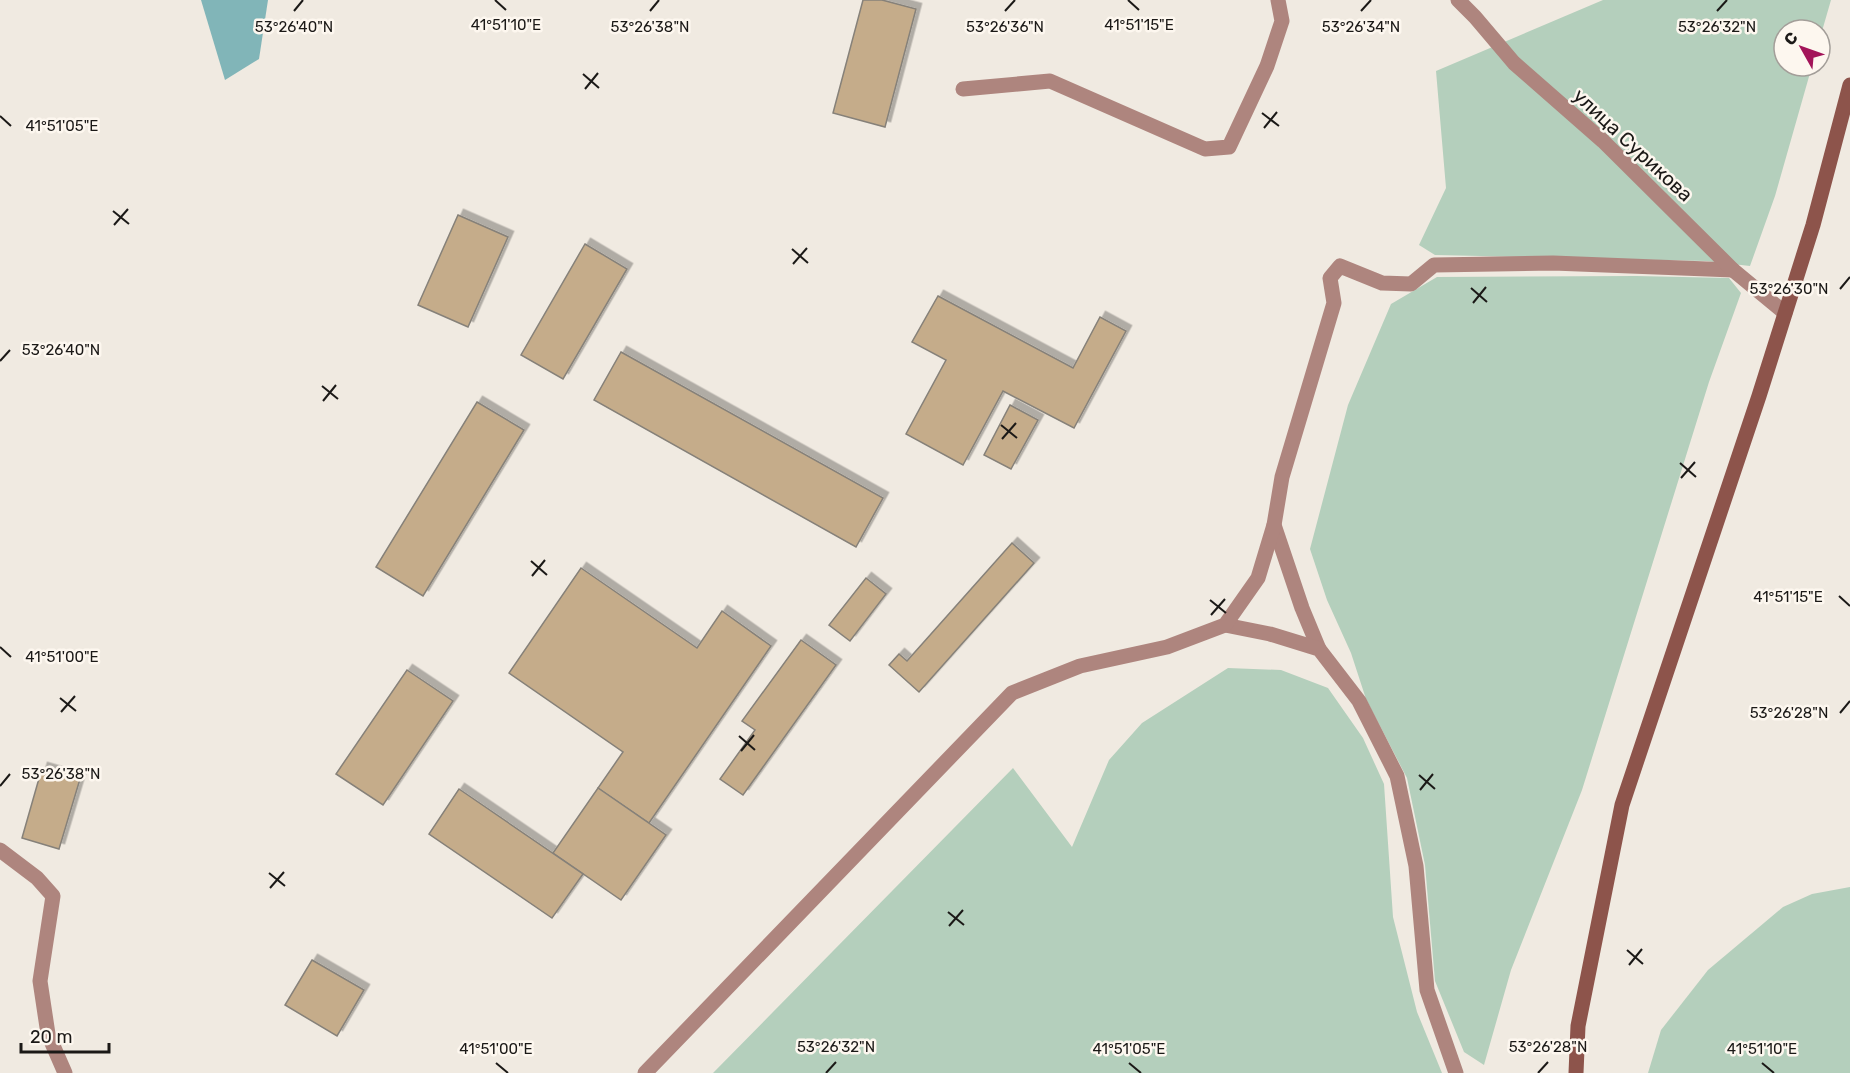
<svg xmlns="http://www.w3.org/2000/svg" width="1850" height="1073" font-family="Rubik,sans-serif">
<defs>
<filter id="shadow"><feDropShadow dx="5.5" dy="-5.5" stdDeviation="0" flood-color="#0004"/></filter>
</defs>
<rect width="100%" height="100%" fill="#f0eae1"/>
<!-- green -->
<g fill="#b4cfbc">
<polygon points="1603,0 1831,0 1820,38 1820,30 1784,30 1784,66 1812,66 1775,196 1750,266 1706,261 1435,255 1419,245 1446,188 1436,71"/>
<polygon points="1636,276 1729,278 1741,293 1709,382 1582,790 1511,970 1484,1065 1464,1052 1435,981 1425,865 1407,778 1366,699 1351,653 1327,600 1310,549 1348,405 1391,304 1437,277"/>
<polygon points="1228,668 1281,670 1328,688 1363,738 1384,784 1393,917 1417,1012 1442,1073 713,1073 1013,768 1072,847 1109,760 1142,723"/>
<polygon points="1850,887 1850,1073 1648,1073 1661,1030 1708,970 1783,907 1812,894"/>
</g>
<!-- water -->
<polygon fill="#81b5b8" points="201,0 268,0 259,59 225,80"/>
<!-- building -->
<g fill="#c5ac8a" stroke="#868179" stroke-width="1.5" filter="url(#shadow)">
<polygon points="863,0 882,0 916,9 885,127 833,113"/>
<polygon points="458,215 508,237 468,327 418,305"/>
<polygon points="585,244 627,269 563,379 521,355"/>
<polygon points="938,296 1073,368 1100,317 1126,331 1074,428 1003,391 963,465 906,434 946,360 912,342"/>
<polygon points="621,352 883,498 856,547 594,400"/>
<polygon points="477,402 524,430 423,596 376,567"/>
<polygon points="1010,405 1038,420 1011,469 984,455"/>
<polygon points="1012,543 1034,563 919,692 889,665 899,654 907,661"/>
<polygon points="581,568 697,648 722,611 771,646 649,823 598,788 623,752 509,673"/>
<polygon points="866,578 886,594 850,641 829,625"/>
<polygon points="801,640 836,665 743,795 720,779 755,730 742,721"/>
<polygon points="407,670 453,701 383,805 336,774"/>
<polygon points="42,768 80,779 59,849 22,838"/>
<polygon points="598,788 666,835 621,900 553,853"/>
<polygon points="459,789 583,874 552,918 429,834"/>
<polygon points="312,960 364,990 337,1036 285,1005"/>
</g>
<g fill="none" stroke-linecap="round" stroke-linejoin="round">
<!-- lane -->
<g stroke="#ae857e" stroke-width="15">
<polyline points="963,89 1050,81 1205,149 1229,147 1267,66 1282,21 1278,0"/>
<polyline points="1274,525 1302,608 1319,649"/>
<polyline points="1225,625 1270,634 1319,649 1359,701 1397,776 1416,866 1427,990 1456,1073"/>
<polyline points="0,850 37,878 53,896 40,981 48,1034 65,1073"/>
<polyline points="645,1073 1012,693 1080,666 1167,647 1225,625 1258,578 1274,525 1282,477 1334,303 1330,278 1340,266 1382,283 1411,284 1434,265 1553,263 1733,270"/>
</g>
<!-- street -->
<polyline stroke="#ae857e" stroke-width="15" points="1458,0 1475,17 1514,63 1603,141 1733,270 1785,313"/>
<!-- secondary -->
<polyline stroke="#8d544b" stroke-width="15" points="1576,1073 1578,1026 1622,805 1759,396 1813,225 1850,85"/>
</g>
<!-- ticks -->
<path fill="none" stroke="#1b1917" stroke-width="2" d="M 495,0 L 506,10M 1128,0 L 1139,10M 294,11 L 303,0M 650,11 L 659,0M 1005,11 L 1015,0M 1361,11 L 1371,0M 1717,11 L 1727,0M 583,74 L 599,88M 585,89 L 598,73M 1262,113 L 1279,126M 0,116 L 11,126M 1264,128 L 1277,112M 113,211 L 129,224M 114,225 L 128,209M 792,249 L 808,263M 793,264 L 807,248M 1471,288 L 1487,302M 1840,289 L 1850,277M 1473,303 L 1486,287M 0,361 L 10,350M 322,386 L 338,399M 323,401 L 336,385M 1001,425 L 1017,438M 1002,439 L 1016,423M 1680,463 L 1696,477M 1681,478 L 1695,462M 531,561 L 547,575M 532,576 L 545,560M 1839,596 L 1850,606M 1210,600 L 1226,613M 1211,615 L 1225,599M 0,647 L 11,657M 60,698 L 76,711M 61,712 L 75,696M 1840,713 L 1850,701M 739,736 L 755,750M 741,751 L 754,735M 1419,775 L 1435,789M 0,786 L 10,774M 1420,790 L 1433,774M 269,873 L 285,886M 270,888 L 284,872M 948,912 L 964,925M 949,926 L 963,910M 1627,950 L 1643,964M 1629,965 L 1642,949M 496,1063 L 508,1073M 1129,1063 L 1141,1073M 1762,1063 L 1774,1073M 826,1073 L 836,1062M 1538,1073 L 1548,1062"/>
<g text-anchor="middle" stroke-width="5" stroke-linejoin="round" paint-order="stroke">
<!-- street labels -->
<g font-size="20" fill="#1b1917" stroke="#fdf7ef">
<text transform="translate(1633 145) rotate(43)" y="7">улица Сурикова</text>
</g>
</g>
<g font-size="15" text-anchor="middle" fill="#1b1917" stroke="#fdf7ef" stroke-width="5" stroke-linejoin="round" paint-order="stroke">
<text x="1139" y="30">41°51'15"E</text>
<text x="506" y="30">41°51'10"E</text>
<text x="294" y="32">53°26'40"N</text>
<text x="650" y="32">53°26'38"N</text>
<text x="1005" y="32">53°26'36"N</text>
<text x="1361" y="32">53°26'34"N</text>
<text x="1717" y="32">53°26'32"N</text>
<text x="62" y="131">41°51'05"E</text>
<text x="1789" y="294">53°26'30"N</text>
<text x="61" y="355">53°26'40"N</text>
<text x="1788" y="602">41°51'15"E</text>
<text x="62" y="662">41°51'00"E</text>
<text x="1789" y="718">53°26'28"N</text>
<text x="61" y="779">53°26'38"N</text>
<text x="836" y="1052">53°26'32"N</text>
<text x="1548" y="1052">53°26'28"N</text>
<text x="496" y="1054">41°51'00"E</text>
<text x="1129" y="1054">41°51'05"E</text>
<text x="1762" y="1054">41°51'10"E</text>
</g>
<!-- north arrow -->
<g transform="translate(1802 48) rotate(310)"><circle r="28" fill="#fdf7ef" stroke="#a39e99" stroke-width="1.5"/>
<path d="M0-4.5L10 22L0 15L-10 22Z" fill="#a31459"/>
<text y="-9" font-size="16" font-weight="bold" text-anchor="middle" fill="#1b1917">С</text>
</g>
<!-- scale -->
<path d="M21 1043v9h88v-9" fill="none" stroke="#1b1917" stroke-width="3"/>
<text x="30" y="1043" font-size="18" fill="#1b1917" stroke="#fdf7ef" stroke-width="4.5" paint-order="stroke">20 m</text>
</svg>
